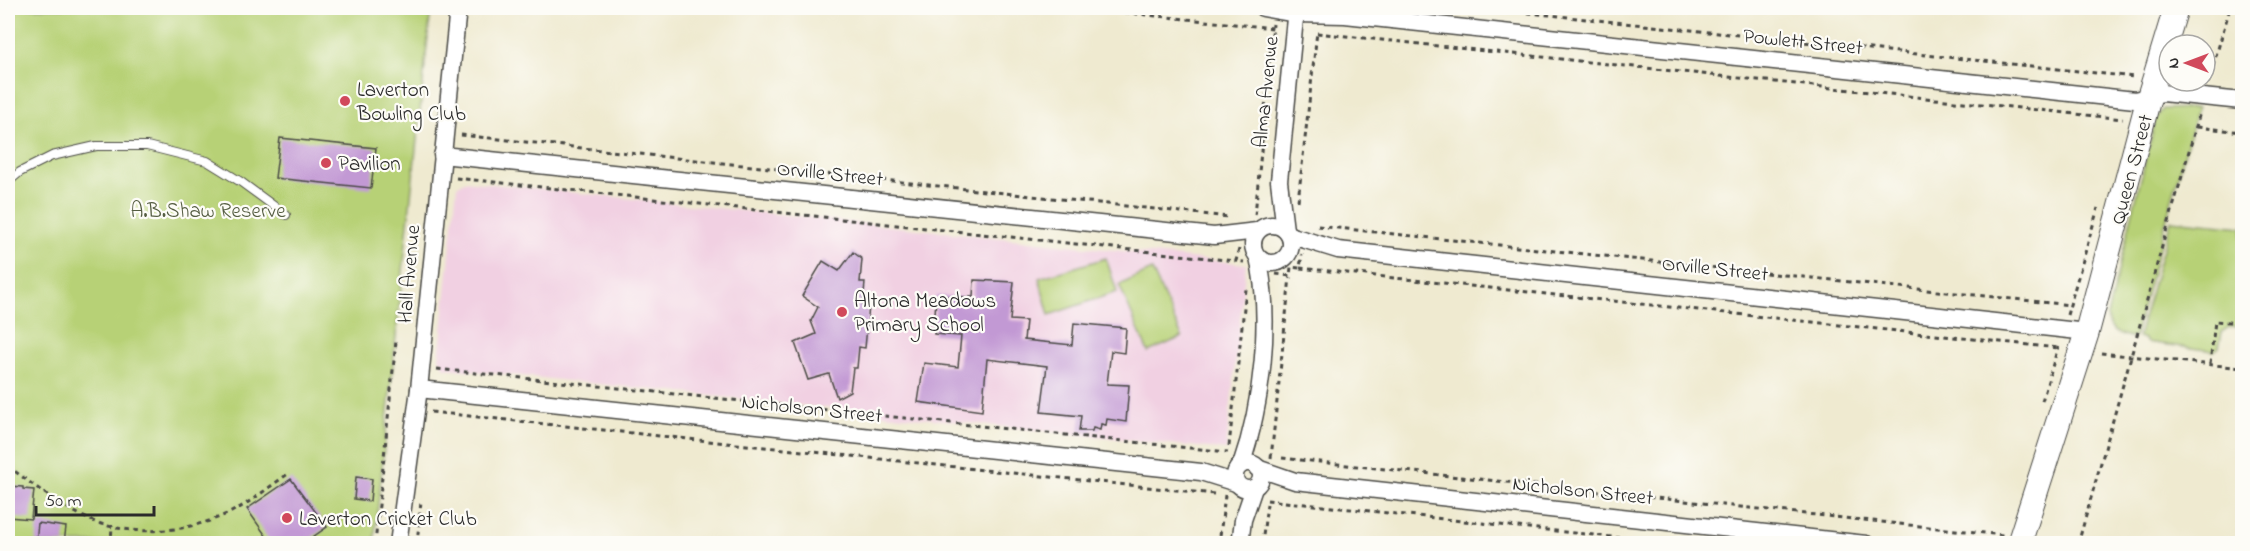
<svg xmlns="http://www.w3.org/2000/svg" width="2250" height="551" font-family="'Indie Flower',sans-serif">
<rect width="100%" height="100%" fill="#fdfcf7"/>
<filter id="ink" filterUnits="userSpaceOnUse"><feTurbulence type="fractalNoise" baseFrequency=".0167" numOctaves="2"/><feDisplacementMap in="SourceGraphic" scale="12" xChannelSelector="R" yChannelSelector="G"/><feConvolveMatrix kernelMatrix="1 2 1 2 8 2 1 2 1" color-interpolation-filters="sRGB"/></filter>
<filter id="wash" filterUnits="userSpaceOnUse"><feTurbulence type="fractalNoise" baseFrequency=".008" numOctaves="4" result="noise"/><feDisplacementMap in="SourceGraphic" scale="24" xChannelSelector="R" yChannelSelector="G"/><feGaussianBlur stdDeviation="1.35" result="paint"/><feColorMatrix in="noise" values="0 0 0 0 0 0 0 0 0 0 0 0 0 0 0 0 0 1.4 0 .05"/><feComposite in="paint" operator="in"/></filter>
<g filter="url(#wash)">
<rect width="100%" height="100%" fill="#efead0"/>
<!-- built -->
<polygon fill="#f1d0e2" points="464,181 1246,264 1226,450 445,368 439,359 457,186"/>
<!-- green -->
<g fill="#b7d176" stroke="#717e50" stroke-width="1.5">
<polygon points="8,8 431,8 374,543 8,543"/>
<path d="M 2197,108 L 2134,338 C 2117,333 2111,335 2107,316 L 2156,118 L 2163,109 Z"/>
<polygon points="2171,220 2242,227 2242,325 2229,327 2222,332 2219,347 2214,351 2146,342 2145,339 2138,337"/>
<polygon points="1106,258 1117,292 1049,315 1039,278"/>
<polygon points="1152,270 1182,337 1148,352 1119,285"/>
</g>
<g id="blocks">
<!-- building -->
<g fill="#c299d4">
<polygon points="280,138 376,148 371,188 275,178"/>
<polygon points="853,252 862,259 860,282 865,282 863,305 869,306 865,348 859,347 857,368 853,368 850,391 837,398 829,374 808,380 795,343 816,334 811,321 818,307 802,296 823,261 839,271"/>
<polygon points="974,280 1014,282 1010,320 1026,321 1024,340 1072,345 1074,323 1126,328 1124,353 1111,351 1107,384 1129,385 1126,422 1107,419 1106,425 1101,424 1100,430 1093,428 1092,431 1079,431 1081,416 1041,412 1047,366 987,359 982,411 918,402 924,363 958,367 961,336 934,334 936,296 973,297"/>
<polygon points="356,477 372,479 370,501 354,499"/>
<polygon points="291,479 327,527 304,543 271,543 247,509"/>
<polygon points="8,486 23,487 23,489 34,490 31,519 8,517"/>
<polygon points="38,523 66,527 64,543 36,543"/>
</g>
</g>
</g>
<g filter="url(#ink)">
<use href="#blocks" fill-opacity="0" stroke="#484844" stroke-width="1.5"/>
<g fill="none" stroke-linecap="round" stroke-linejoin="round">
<defs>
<polyline id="service" points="8,182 20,172 52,156 96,146 147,146 207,161 241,182 286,215"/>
<g id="minor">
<polyline points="1263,8 1296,14 1345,15 2135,100 2162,93 2242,101"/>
<polyline points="442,155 1214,236 1257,231"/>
<circle cx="1272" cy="244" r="19"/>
<polyline points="1285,230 1279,181 1296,8"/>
<polyline points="1289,235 1338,250 2087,332"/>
<polyline points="419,389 1201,472 1236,483"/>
<circle cx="1248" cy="476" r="13"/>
<path d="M 1241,465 C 1262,405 1272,319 1258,257"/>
<polyline points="1257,468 1295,481 1866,544"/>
<polyline points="398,544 419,389 458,8"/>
<polyline points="1240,544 1243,520 1254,488"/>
</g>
<polyline id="secondary" points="2019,544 2087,332 2149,97 2176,8"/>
</defs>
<!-- service casing -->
<use href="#service" stroke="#484844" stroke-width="10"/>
<!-- minor casing -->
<use href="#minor" stroke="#484844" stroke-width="19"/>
<!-- secondary casing -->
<use href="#secondary" stroke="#484844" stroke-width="26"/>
<!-- path -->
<g stroke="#484844" stroke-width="3" stroke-dasharray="4.5 4.5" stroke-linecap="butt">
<polyline points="1080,8 1273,28"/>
<polyline points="1483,8 2134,77"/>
<polyline points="1317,33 2123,119"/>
<polyline points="2208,83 2230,8"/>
<polyline points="2197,127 2242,132"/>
<polyline points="461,135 1229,217"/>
<polyline points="456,178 1236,261"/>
<polyline points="1298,201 1317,32"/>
<polyline points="1255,215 1273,24"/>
<polyline points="1318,226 2070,305"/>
<polyline points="1239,249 1236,261 1244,262"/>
<polyline points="1300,268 2058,348"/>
<polyline points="1276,274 1290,276 1291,267 1300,268 1302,254"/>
<polyline points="2067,315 2098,208"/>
<polyline points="2101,353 2242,368"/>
<polyline points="2210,364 2215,321 2242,323"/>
<polyline points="437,369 1228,452"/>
<polyline points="2042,401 2058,347"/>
<polyline points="431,412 1214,494"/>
<polyline points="1229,446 1246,289"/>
<polyline points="1271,458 1290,277"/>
<polyline points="1282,458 2003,535"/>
<path d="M 8,466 C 33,485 59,505 88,519 C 128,537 183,533 222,516 C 246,507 267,488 288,474"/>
<polyline points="1267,500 1677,544"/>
<polyline points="111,544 112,525"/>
<polyline points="375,544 396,341"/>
<polyline points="417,544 421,501"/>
<polyline points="1219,544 1225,495"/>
<polyline points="1262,544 1267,504"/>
<polyline points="2078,544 2200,112"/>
</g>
<!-- service -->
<use href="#service" stroke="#fff" stroke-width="8"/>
<!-- minor -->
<use href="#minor" stroke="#fff" stroke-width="16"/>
<!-- secondary -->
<use href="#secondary" stroke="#fff" stroke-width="24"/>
</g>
</g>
<!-- markers -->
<g fill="#d1495b" stroke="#fdfcf7" stroke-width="2">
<circle cx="345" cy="101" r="6"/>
<circle cx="326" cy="163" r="6"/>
<circle cx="842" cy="312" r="6"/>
<circle cx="287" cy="518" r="6"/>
</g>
<g text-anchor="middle" stroke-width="4.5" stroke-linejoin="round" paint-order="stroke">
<!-- street labels -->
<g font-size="21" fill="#2b2b2b" stroke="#fdfcf7">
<text transform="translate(1803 41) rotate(6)" y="7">Powlett Street</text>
<text transform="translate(1265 92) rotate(-84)" y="7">Alma Avenue</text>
<text transform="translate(2131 169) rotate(-75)" y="7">Queen Street</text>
<text transform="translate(830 173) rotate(6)" y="7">Orville Street</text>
<text transform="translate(1715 268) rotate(6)" y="7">Orville Street</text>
<text transform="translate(408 274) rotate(-85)" y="7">Hall Avenue</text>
<text transform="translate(812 408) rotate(6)" y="7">Nicholson Street</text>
<text transform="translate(1583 490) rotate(6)" y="7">Nicholson Street</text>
</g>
<!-- poi labels -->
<g font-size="21" fill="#2b2b2b" stroke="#fdfcf7" text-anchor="start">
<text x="357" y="96">Laverton<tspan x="357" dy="24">Bowling Club</tspan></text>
<text x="338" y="170">Pavilion</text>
<text x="854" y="307">Altona Meadows<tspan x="854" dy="24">Primary School</tspan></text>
<text x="299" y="525">Laverton Cricket Club</text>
</g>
<!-- park labels -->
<g font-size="21" fill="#555d42" stroke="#fdfcf7">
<text x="208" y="217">A.B.Shaw Reserve</text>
</g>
</g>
<!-- margin -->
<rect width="2250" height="551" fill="none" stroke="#fdfcf7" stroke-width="30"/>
<!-- north arrow -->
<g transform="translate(2187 63) rotate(270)"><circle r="28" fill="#fdfcf7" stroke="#a9a8a5" stroke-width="1.5"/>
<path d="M0-4.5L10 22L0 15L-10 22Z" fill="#d1495b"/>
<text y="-9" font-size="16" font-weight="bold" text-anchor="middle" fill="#2b2b2b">N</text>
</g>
<!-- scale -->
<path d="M36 506v9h118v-9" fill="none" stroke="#2b2b2b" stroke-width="3"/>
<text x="45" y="506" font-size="18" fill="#2b2b2b" stroke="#fdfcf7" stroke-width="4.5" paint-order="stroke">50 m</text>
</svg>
